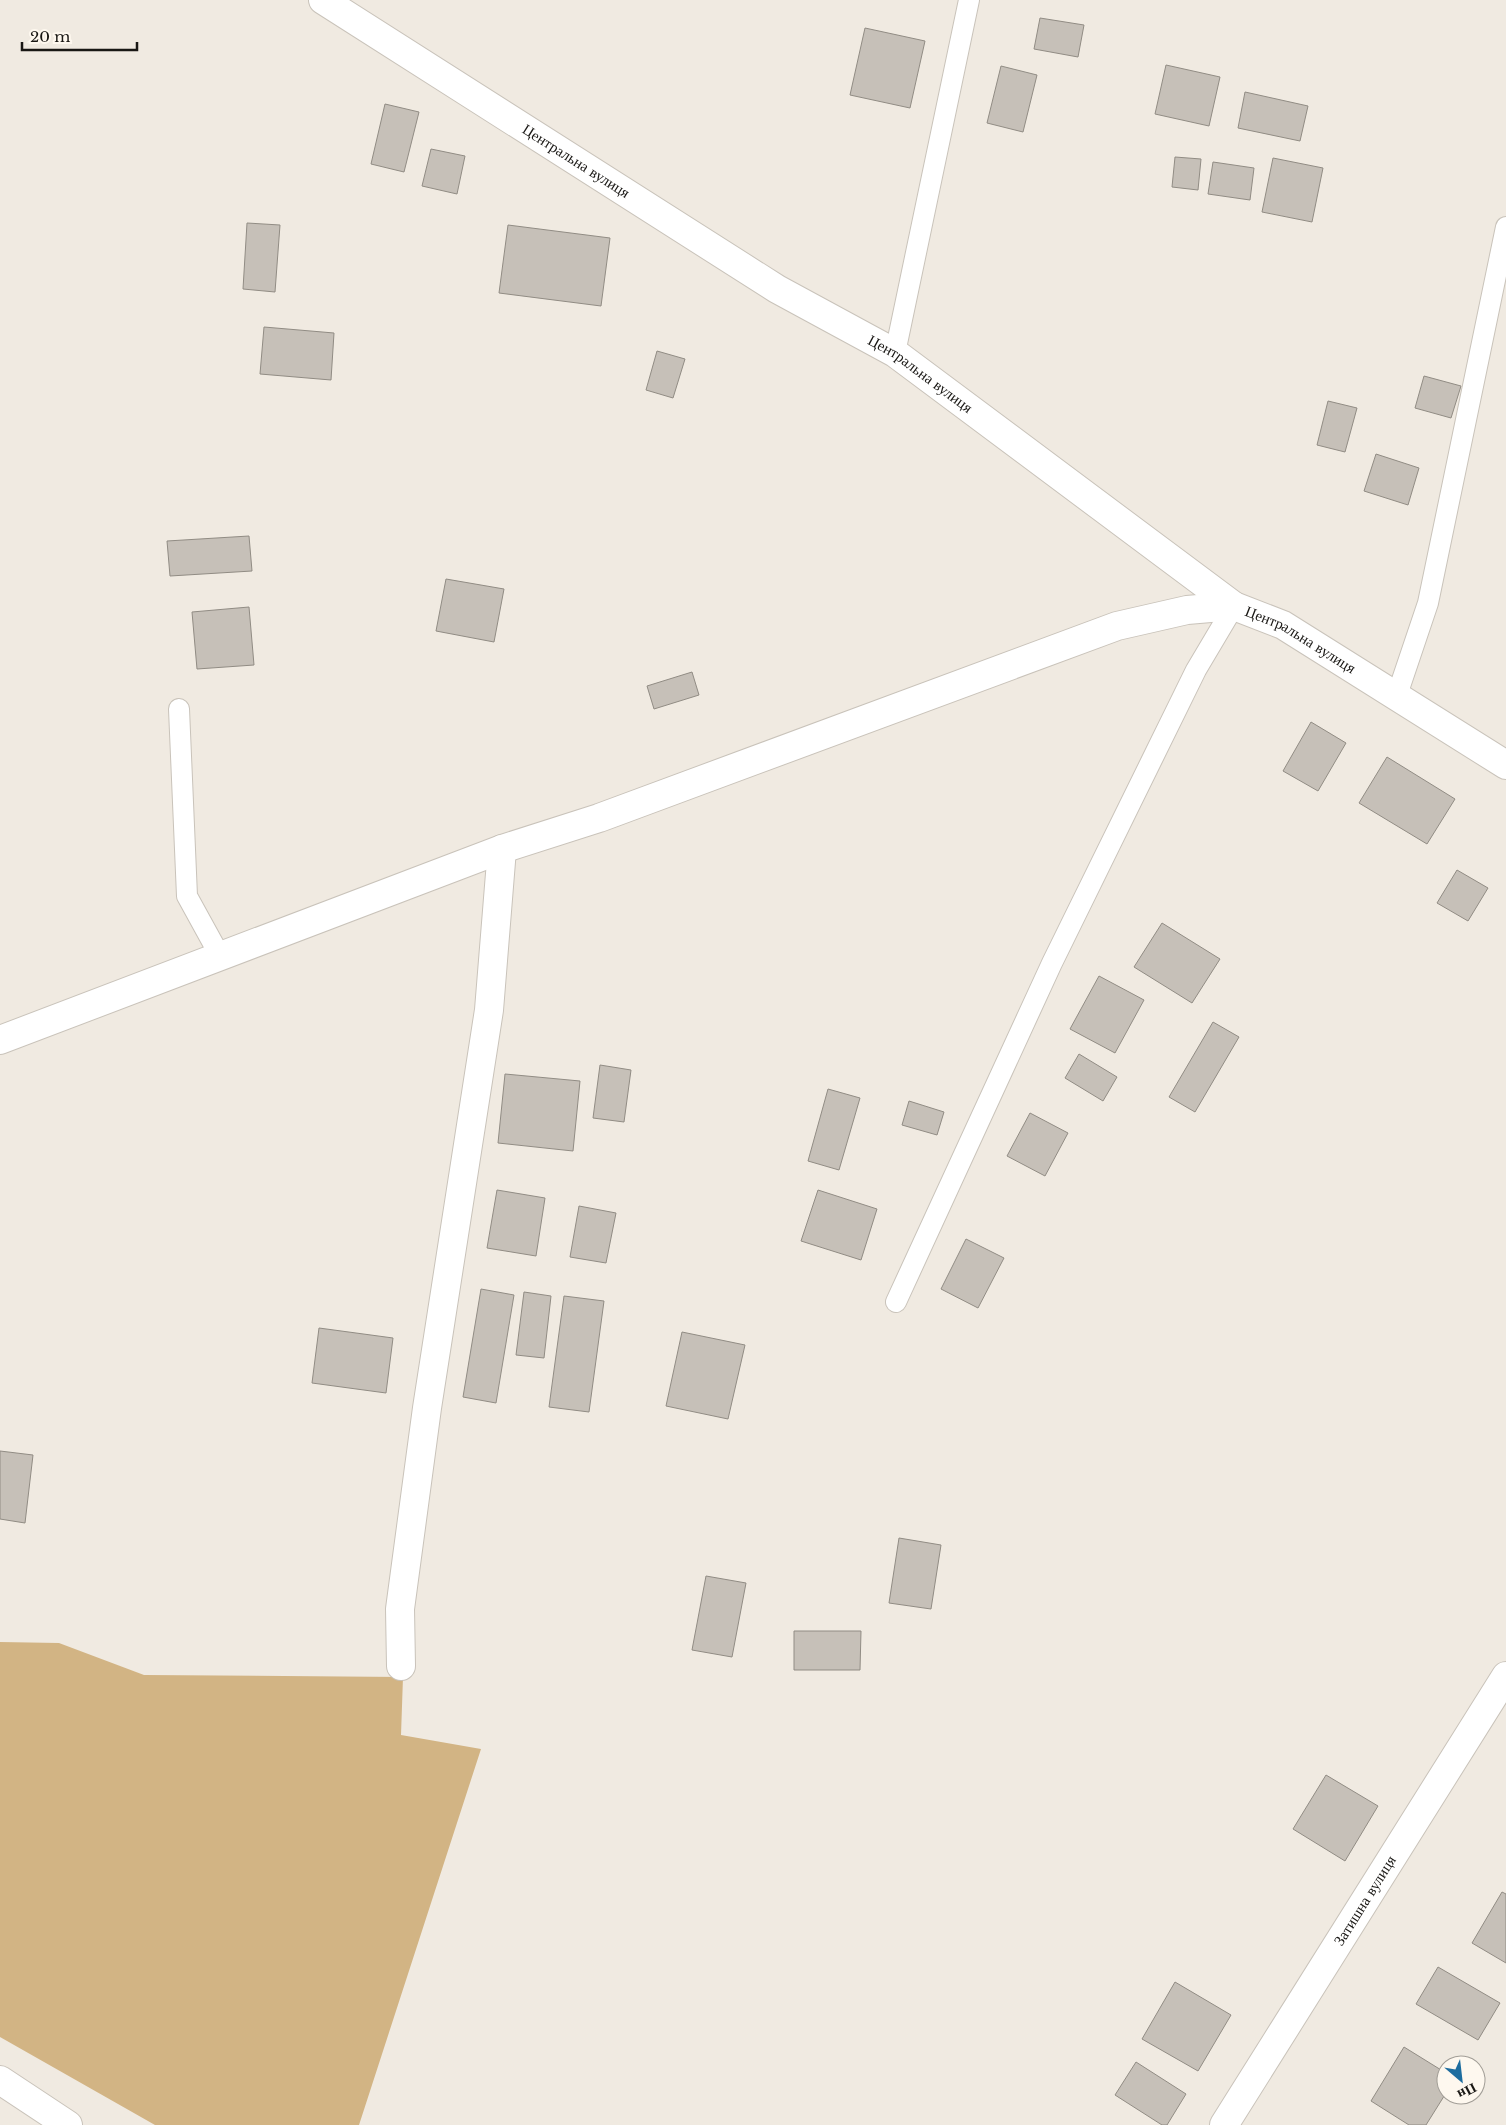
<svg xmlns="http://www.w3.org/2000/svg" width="1506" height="2125" font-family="'Libre Baskerville',serif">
<rect width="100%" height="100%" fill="#f0eae1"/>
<!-- green -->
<polygon fill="#d2b484" points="0,1642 59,1643 144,1675 403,1677 401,1735 481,1749 359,2125 155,2125 0,2037"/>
<!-- building -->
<g fill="#c6c0b8" stroke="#918c84">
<polygon points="1040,18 1084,25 1078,57 1034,49"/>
<polygon points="865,28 925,41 910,108 850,95"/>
<polygon points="1166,65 1220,77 1209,126 1155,114"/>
<polygon points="1001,66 1037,75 1023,132 987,123"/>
<polygon points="1245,92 1308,106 1300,141 1238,128"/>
<polygon points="385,104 419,112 404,172 371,164"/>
<polygon points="431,149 465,156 457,194 422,186"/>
<polygon points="1175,157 1201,159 1198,190 1172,187"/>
<polygon points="1273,158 1323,168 1312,222 1262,212"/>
<polygon points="1213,162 1254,168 1250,200 1208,194"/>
<polygon points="247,223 280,225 275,292 243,289"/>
<polygon points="508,225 610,238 601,306 499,293"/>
<polygon points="264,327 334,333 331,380 260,374"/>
<polygon points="657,351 685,359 673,398 646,390"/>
<polygon points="1424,376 1461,386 1451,418 1415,408"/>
<polygon points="1328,401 1357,408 1345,452 1317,445"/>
<polygon points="1376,454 1419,468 1408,505 1364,491"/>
<polygon points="249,536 252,571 170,576 167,541"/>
<polygon points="446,579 504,589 494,642 436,631"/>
<polygon points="249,607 254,665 197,669 192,612"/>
<polygon points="692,672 699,695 654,709 647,686"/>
<polygon points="1311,722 1346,743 1318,791 1283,771"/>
<polygon points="1387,757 1455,799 1427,844 1359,803"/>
<polygon points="1457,870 1488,888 1468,921 1437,903"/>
<polygon points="1162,923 1220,959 1192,1003 1134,967"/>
<polygon points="1099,976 1144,1000 1115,1053 1070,1029"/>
<polygon points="1213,1022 1239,1037 1195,1112 1169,1097"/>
<polygon points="1079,1054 1117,1077 1103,1101 1065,1078"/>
<polygon points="600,1065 631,1070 624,1122 593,1118"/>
<polygon points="505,1074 580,1081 573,1151 498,1143"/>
<polygon points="828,1089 860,1098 839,1170 808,1161"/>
<polygon points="909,1101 944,1112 937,1135 902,1125"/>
<polygon points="1030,1113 1068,1133 1045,1176 1007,1156"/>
<polygon points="497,1190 545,1198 536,1256 487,1248"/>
<polygon points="818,1190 877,1209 861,1260 801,1241"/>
<polygon points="579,1206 616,1213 606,1263 570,1257"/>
<polygon points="966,1239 1004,1258 978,1308 941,1289"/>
<polygon points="481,1289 514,1295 496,1403 463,1397"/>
<polygon points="524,1292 551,1296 544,1358 516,1355"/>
<polygon points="564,1296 604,1301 589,1412 549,1407"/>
<polygon points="319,1328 393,1338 386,1393 312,1383"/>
<polygon points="682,1332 745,1345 728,1419 666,1406"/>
<polygon points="0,1451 33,1455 25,1523 0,1519"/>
<polygon points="899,1538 941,1545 931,1609 889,1603"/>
<polygon points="706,1576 746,1583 732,1657 692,1650"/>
<polygon points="794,1631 861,1631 860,1670 794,1670"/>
<polygon points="1326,1775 1378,1806 1345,1861 1293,1829"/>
<polygon points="1502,1892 1506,1894 1506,1963 1472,1943"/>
<polygon points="1438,1967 1500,2003 1478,2040 1416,2004"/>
<polygon points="1175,1982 1231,2015 1198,2071 1142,2039"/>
<polygon points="1404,2047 1446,2073 1446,2093 1426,2125 1409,2125 1371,2101"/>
<polygon points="1136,2062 1186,2094 1167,2125 1162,2125 1115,2095"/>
</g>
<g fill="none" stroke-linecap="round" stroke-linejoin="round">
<defs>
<g id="lane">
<polyline points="895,353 969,0"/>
<polyline points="1397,695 1428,603 1506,227"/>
<polyline points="179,709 187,896 220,956"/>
<polyline points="896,1302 1052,963 1196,670 1234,606"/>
</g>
<g id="street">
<path id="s1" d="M 323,0 L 777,289 L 895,353 L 1234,606"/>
<polyline points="401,1666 400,1609 427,1408 489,1010 502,849"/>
<polyline points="0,2080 68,2125"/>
<path id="s2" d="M 1224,2125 L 1506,1676"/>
</g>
<g id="secondary">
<path id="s3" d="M 0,1040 L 502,849 L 599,818 L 1117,626 L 1187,610 L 1234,606 L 1283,625 L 1506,765"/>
</g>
</defs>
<!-- lane casing -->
<use href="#lane" stroke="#c9c3ba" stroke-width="22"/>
<!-- street casing -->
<use href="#street" stroke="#c9c3ba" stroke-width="30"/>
<!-- secondary casing -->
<use href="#secondary" stroke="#c9c3ba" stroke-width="30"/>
<!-- lane -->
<use href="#lane" stroke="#fff" stroke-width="20"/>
<!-- street -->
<use href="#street" stroke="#fff" stroke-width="28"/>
<!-- secondary -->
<use href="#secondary" stroke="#fff" stroke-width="28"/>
</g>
<g text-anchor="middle" stroke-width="5" stroke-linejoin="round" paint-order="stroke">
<!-- street labels -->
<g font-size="15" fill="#191714" stroke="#fef8ef">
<text dy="5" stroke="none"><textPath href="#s1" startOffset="300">Центральна вулиця</textPath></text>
<text dy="5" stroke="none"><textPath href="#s1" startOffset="705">Центральна вулиця</textPath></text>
<text dy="5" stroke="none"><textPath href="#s3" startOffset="1385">Центральна вулиця</textPath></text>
<text dy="5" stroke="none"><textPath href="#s2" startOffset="265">Затишна вулиця</textPath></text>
</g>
</g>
<!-- north arrow -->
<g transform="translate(1461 2080) rotate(152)"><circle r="24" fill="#fef8ef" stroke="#a29e97"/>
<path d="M0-4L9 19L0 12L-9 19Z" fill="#1e6d9f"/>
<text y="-8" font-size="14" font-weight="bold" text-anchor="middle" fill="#191714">Пн</text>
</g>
<!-- scale -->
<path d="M22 42v8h115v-8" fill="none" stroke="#191714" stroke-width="2.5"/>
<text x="30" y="42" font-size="15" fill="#191714" stroke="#fef8ef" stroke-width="4" paint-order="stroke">20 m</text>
</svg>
